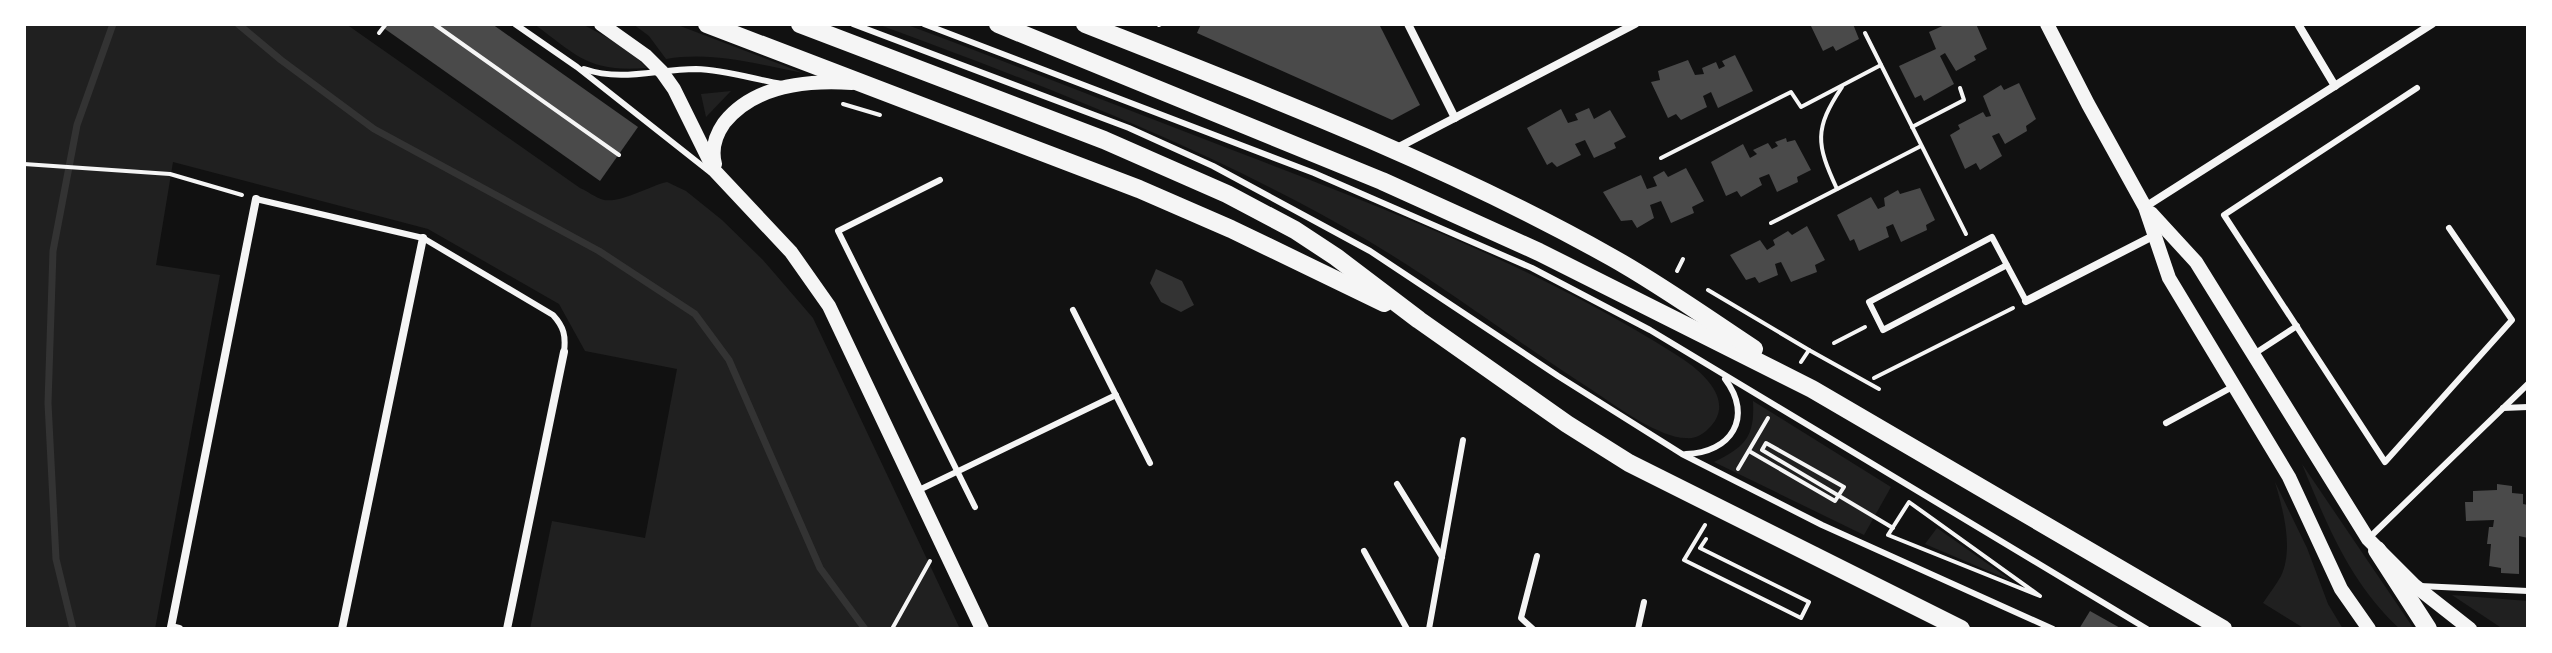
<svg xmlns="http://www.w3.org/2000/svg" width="2552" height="653" font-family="Signika,sans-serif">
<rect width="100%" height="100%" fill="#111"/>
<!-- green -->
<g fill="#202020">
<path d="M 24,24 L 346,24 L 580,188 C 587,191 596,198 604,200 C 622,203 649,186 667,182 L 686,191 L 722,220 L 763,260 L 813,318 L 960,629 L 530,629 L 552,521 L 645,538 L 677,369 L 585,351 L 559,304 L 428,229 L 173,162 L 156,265 L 220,275 L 155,629 L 24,629 Z"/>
<path d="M 534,24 L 582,24 L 627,48 L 647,68 C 588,72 579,57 534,24 Z"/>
<path d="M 633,24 L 675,24 L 803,73 C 757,64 713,51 666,59 L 649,36 Z"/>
<path d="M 877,24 L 905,24 C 1020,67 1134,112 1248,156 C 1395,212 1542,270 1675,354 C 1698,368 1736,398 1711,426 C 1704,434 1696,439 1686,438 C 1660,438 1617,407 1595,392 C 1518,343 1446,287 1367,240 C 1213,150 1045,86 877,24 Z"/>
<polygon points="731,91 706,117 701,94"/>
<path d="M 1753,401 L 1891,487 L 1864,535 L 1714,462 C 1745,447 1755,437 1753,401 Z"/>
<path d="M 2302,464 L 2414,629 L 2400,629 C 2350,583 2327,525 2302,464 Z"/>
<path d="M 2275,482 L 2307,548 L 2328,604 L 2343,629 L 2305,629 L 2263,603 C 2269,594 2276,585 2281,576 C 2294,548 2283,510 2275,482 Z"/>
<polygon points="1937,528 2012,581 1925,544"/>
<polygon points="2452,595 2528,601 2528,629 2503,629"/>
</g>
<!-- water -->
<polygon fill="#333" points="1156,269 1182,281 1194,305 1181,312 1161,302 1150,283"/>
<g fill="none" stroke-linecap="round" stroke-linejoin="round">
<!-- stream -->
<g stroke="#333" stroke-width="7">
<polyline points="238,24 281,60 374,129 599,251 695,314 729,360 820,568 865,629"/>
<polyline points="73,629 56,559 48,403 53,251 77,125 113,24"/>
</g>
</g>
<!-- building -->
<g fill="#4a4a4a">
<polygon points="378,24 492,24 638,127 600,181"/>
<polygon points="1201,24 1379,24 1420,105 1392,120 1197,33"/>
<polygon points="1810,24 1853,24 1859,39 1836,51 1833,46 1823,51"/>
<polygon points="1947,24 1976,24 1987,49 1974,56 1976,60 1956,71 1945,53 1940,56 1954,84 1924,101 1921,95 1915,98 1899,66 1936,49 1929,32"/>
<polygon points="1735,55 1753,91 1718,108 1711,92 1703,96 1707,107 1681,120 1676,114 1668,118 1651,82 1660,80 1658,71 1688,60 1695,75 1704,74 1702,68 1716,62 1719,69 1725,66 1722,61"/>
<polygon points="2019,83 2036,119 2026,126 2027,131 2005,144 1999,133 1992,136 2002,156 1980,170 1976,163 1965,169 1950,135 1960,129 1958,125 1983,112 1986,117 1991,116 1983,96 2001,85 2004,90"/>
<polygon points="1589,108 1594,119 1610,110 1626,137 1614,143 1616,148 1594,158 1585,140 1575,144 1581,155 1557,167 1552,162 1547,165 1527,128 1561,109 1568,123 1578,120 1575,114"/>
<polygon points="1786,138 1787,142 1795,140 1811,170 1797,177 1798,182 1777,192 1769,174 1759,178 1762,185 1741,197 1737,191 1726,196 1711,162 1743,144 1750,158 1757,154 1753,150 1768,143 1772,149 1778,146 1775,142"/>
<polygon points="1686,168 1704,201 1692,207 1694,213 1671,223 1661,201 1650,205 1654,218 1637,228 1632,220 1621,221 1603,192 1641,175 1647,189 1657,186 1653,177 1664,171 1668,177"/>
<polygon points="1920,188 1935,220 1926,225 1927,230 1901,242 1893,224 1886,227 1889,237 1859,251 1854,239 1850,241 1837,215 1871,197 1878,209 1885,206 1884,198 1898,190 1900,194"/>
<polygon points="1807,226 1825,260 1815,265 1817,272 1791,282 1781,262 1775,264 1778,275 1759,283 1755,277 1746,280 1730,255 1760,240 1767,250 1775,245 1773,240 1788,231 1792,235"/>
<polygon points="2497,484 2512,486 2512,493 2523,494 2523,504 2528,505 2528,538 2519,536 2519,574 2501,573 2501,568 2489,566 2491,544 2487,544 2489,527 2493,527 2494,520 2466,521 2465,502 2473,502 2473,491 2497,490"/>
<polygon points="2090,611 2122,629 2079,629"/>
</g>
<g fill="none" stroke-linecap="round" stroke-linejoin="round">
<!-- path -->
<g stroke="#f5f5f5" stroke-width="4">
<polyline points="434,24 619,155"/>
<polyline points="1159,25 1161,24"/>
<polyline points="379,33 386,24"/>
<polyline points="1865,33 1966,234"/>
<polyline points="843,104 880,115"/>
<polyline points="1912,127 1964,100 1960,88"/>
<polyline points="1661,158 1791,92 1801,107 1881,65"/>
<polyline points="24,164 170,174 242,195"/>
<path d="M 1837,189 C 1816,144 1814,129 1842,87"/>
<polyline points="1771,223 1921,146"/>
<polyline points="1677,271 1683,259"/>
<polyline points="1708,290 1809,350 1801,362"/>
<polyline points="1834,343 1865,327"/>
<polyline points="1809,350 1879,389"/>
<polyline points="1874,378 2013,308"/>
<polyline points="1749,451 1835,501 1844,487 1766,443 1762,450 1893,528"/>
<polyline points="1738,469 1768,418"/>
<polygon points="1909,502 2040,596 1888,535"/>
<polyline points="1705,525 1684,560 1801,618 1809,602 1700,548 1706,539"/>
<polyline points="892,629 930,561"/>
</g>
<!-- service -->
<g stroke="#f5f5f5" stroke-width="6">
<polyline points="515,24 577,67 710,172"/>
<polyline points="853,24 1129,128 1213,166 1370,251 1558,376 1682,454 1822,525 2053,629"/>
<polyline points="924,24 1314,173 1532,268 1650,330 2147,629"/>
<path d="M 584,69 C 622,82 657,69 696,69 C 725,70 753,79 782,84"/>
<polyline points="2417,88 2224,215 2385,462 2512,320 2449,228"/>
<polyline points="940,180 838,231 975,507"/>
<path d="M 256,199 L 423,238 L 553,315 C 564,327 566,336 564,352"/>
<polyline points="2007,265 1883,330 1869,302 1992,237 2026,301"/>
<polyline points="1073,310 1150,463"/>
<polyline points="2254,354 2297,326"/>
<polyline points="2503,408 2528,407"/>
<polyline points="2166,423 2234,386"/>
<path d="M 1686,454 C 1731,453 1754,417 1725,379"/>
<polyline points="1397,484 1442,557"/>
<polyline points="917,491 1116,395"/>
<polyline points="2370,537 2528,384"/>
<polyline points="1364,551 1407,629"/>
<polyline points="2420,586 2528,591"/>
<polyline points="1429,629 1463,440"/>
<polyline points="1533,629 1521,618 1537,556"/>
<polyline points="1638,629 1644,602"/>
</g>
<!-- minor -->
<g stroke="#f5f5f5" stroke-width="8">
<polyline points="1408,24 1455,118"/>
<polyline points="2298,24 2335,86"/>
<polyline points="1395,149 1635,24"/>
<polyline points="2145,207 2432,24"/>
<polyline points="2026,301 2155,235"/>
<polyline points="179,629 171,627 256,199"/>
<polyline points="342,629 423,238"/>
<polyline points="507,629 564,352"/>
</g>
<!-- tertiary -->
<g stroke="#f5f5f5" stroke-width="14">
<polyline points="601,24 646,56 662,72 674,89 714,170 791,252 829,306 982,629"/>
<polyline points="2047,24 2088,104 2145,207 2169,278 2289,477 2341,589 2369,629"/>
<path d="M 715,164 C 711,149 715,136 724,123 C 754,85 807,80 852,83"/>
<polyline points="2151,213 2196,262 2368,539 2414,585 2470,629"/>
</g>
<!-- trunk -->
<g stroke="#f5f5f5" stroke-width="18">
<polyline points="707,24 1139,189 1231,229 1384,303"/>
<polyline points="800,24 1104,140 1227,194 1295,230 1336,257 1419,320 1567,424 1629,463 1961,629"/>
<polyline points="998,24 1382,181 1539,252 1812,389 2223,629"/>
<path d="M 1085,24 C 1260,93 1448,165 1611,257 C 1661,285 1707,318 1754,349"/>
<polyline points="2377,550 2428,629"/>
</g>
</g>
<!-- border -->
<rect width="2552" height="653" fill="none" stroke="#ffffff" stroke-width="52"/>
</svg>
